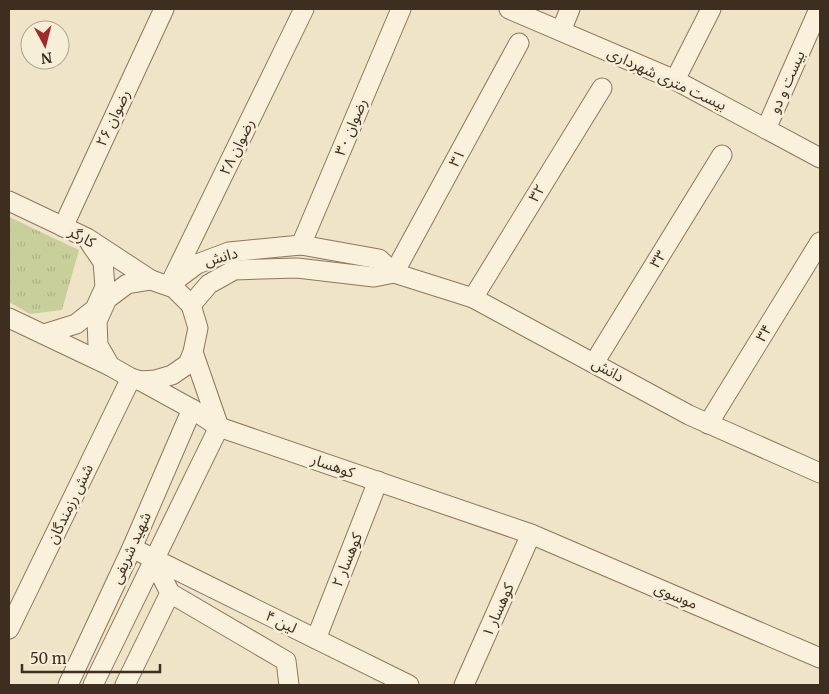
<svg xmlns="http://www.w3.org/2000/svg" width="829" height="694" font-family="Merriweather,'Noto Sans Arabic',serif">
<defs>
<pattern id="grass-tufts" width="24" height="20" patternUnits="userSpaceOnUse" patternTransform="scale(1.25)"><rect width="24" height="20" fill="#c9cf9b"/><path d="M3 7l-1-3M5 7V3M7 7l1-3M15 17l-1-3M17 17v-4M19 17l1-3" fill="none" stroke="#aeb285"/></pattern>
</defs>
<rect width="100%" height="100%" fill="#f0e4c8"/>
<!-- grass -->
<polygon fill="url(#grass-tufts)" points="9,217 79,250 62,310 30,314 9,302"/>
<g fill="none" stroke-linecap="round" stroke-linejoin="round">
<defs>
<g id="minor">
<polyline points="509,9 675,80 820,158"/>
<polyline points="561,31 570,9"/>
<polyline points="675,80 711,9"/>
<polyline points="766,129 819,9"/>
<polyline points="9,201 87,238 151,280"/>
<polyline points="63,227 164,9"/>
<polyline points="301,245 401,9"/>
<polyline points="394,273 519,43"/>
<polygon points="151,280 174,288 191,305 198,328 193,352 188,364 172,375 155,380 141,381 131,378 110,366 98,345 97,321 107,299 127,284"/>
<polyline points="171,282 304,9"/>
<polyline points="169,285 197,264 229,252 301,245 379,259 394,273 473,298 689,415 820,473"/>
<polyline points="473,298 602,88"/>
<polyline points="191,305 209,284 234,270 297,268 374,277 394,273"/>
<polyline points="9,318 110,366"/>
<polyline points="44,334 76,324 95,309 105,287 103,262 90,243"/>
<polyline points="193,352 219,427"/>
<polyline points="594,363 722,155"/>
<polyline points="141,381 192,409 219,427 531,534 820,658"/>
<polyline points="708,424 820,242"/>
<polyline points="132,548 409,685"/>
<polyline points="170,593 286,661 289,685"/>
<polyline points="9,629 131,378"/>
<polyline points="316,639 378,481"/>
<polyline points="68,685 132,548 192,409"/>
<polyline points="93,685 219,427"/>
<polyline points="125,685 170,593 153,559"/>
<polyline points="464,685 531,534"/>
</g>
</defs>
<!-- minor casing -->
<use href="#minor" stroke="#8d765c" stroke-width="21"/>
<!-- minor -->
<use href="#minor" stroke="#faf1dc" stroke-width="19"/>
</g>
<g text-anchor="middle" stroke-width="5" stroke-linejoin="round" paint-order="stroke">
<!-- street labels -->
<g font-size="15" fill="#3d2e20" stroke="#f7eed8">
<text transform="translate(667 79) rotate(25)" y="5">بیست متری شهرداری</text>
<text transform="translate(787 82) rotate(-66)" y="5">بیست و دو</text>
<text transform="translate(113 118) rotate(-65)" y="5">رضوان ۲۶</text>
<text transform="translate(351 127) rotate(-67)" y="5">رضوان ۳۰</text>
<text transform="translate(237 147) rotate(-64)" y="5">رضوان ۲۸</text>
<text transform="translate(457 158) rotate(-61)" y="5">۳۱</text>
<text transform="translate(537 193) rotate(-59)" y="5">۳۲</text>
<text transform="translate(82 237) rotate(29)" y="5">کارگر</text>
<text transform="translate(221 257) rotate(-15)" y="5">دانش</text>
<text transform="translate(658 259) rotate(-58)" y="5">۳۳</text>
<text transform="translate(764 333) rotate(-58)" y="5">۳۴</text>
<text transform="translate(608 370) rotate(29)" y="5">دانش</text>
<text transform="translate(333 466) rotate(19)" y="5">کوهسار</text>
<text transform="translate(70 504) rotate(-64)" y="5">شش رزمندگان</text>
<text transform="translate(131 548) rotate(-66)" y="5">شهید شریفی</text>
<text transform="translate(347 560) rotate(-68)" y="5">کوهسار ۲</text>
<text transform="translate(676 596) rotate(23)" y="5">موسوی</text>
<text transform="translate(498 610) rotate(-66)" y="5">کوهسار ۱</text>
<text transform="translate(281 622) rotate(26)" y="5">لین ۴</text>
</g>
</g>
<!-- border -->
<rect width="829" height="694" fill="none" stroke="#3d2e20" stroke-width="20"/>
<!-- north arrow -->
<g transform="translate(45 45) rotate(173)"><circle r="24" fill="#f7eed8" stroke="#ada18e"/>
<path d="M0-4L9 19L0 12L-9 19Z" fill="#9e2a2b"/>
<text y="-8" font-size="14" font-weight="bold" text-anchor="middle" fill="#3d2e20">N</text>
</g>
<!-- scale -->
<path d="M22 664v8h138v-8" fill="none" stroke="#3d2e20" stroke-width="2.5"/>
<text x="30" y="664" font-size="15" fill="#3d2e20" stroke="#f7eed8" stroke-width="4" paint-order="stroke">50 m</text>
</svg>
